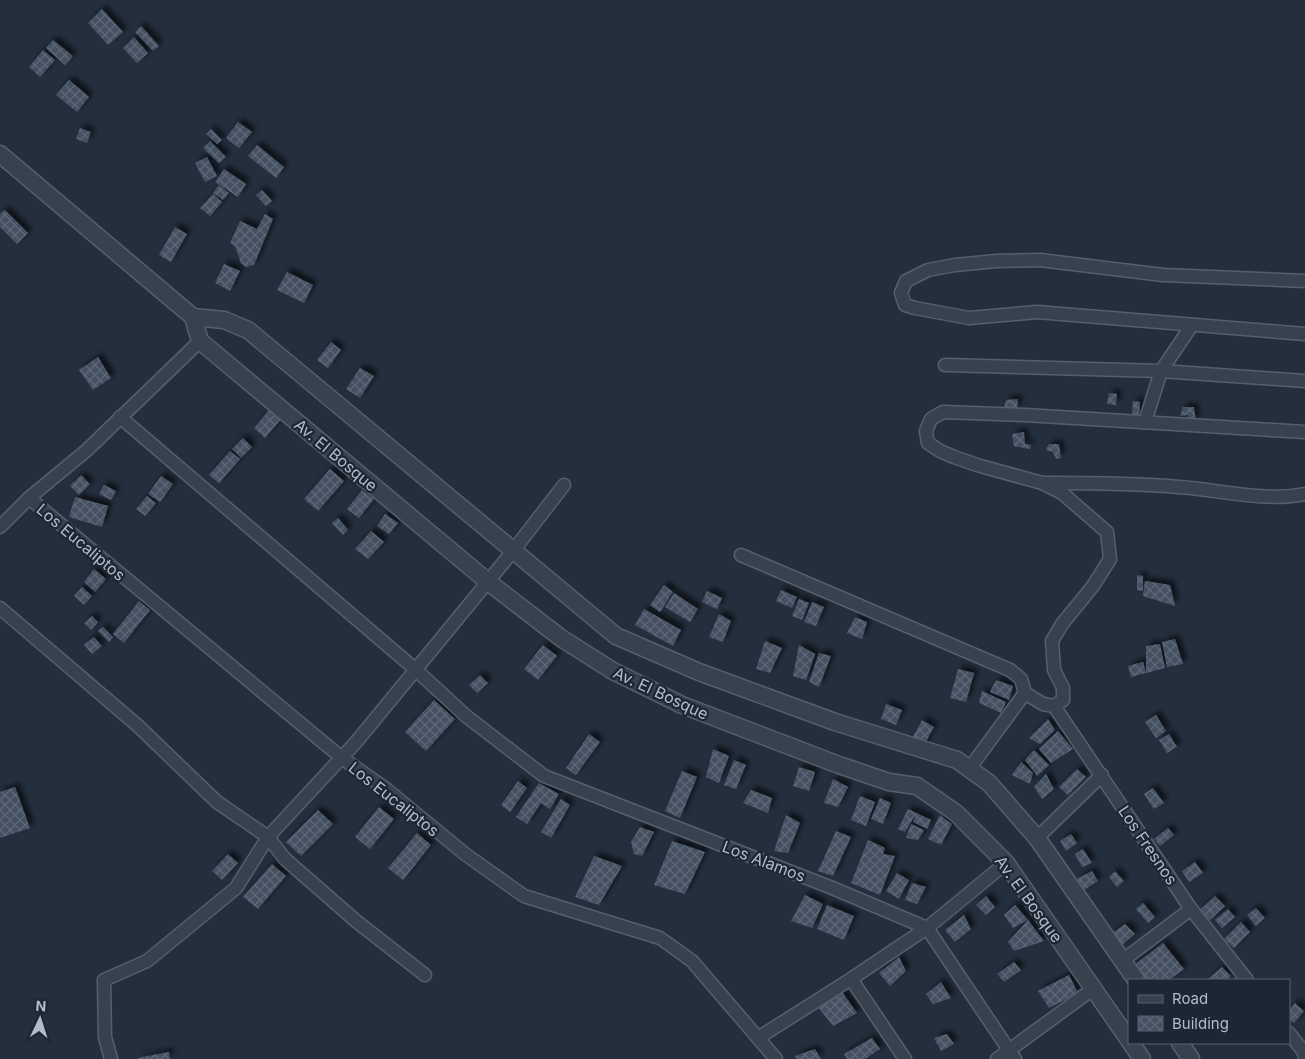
<svg xmlns="http://www.w3.org/2000/svg" width="1305" height="1059" font-family="Inter,sans-serif">
<defs>
<pattern id="building-cross-hatch" width="8" height="8" patternUnits="userSpaceOnUse" patternTransform="scale(1.25)"><rect width="8" height="8" fill="#455162"/><path d="M0 0l8 8M0 8l8-8" fill="none" stroke="#5d6877"/></pattern>
<filter id="shadow"><feDropShadow dx="4.5" dy="-4.5" stdDeviation="2.5" flood-color="#0009"/></filter>
</defs>
<rect width="100%" height="100%" fill="#242f3e"/>
<!-- building -->
<g fill="url(#building-cross-hatch)" filter="url(#shadow)">
<polygon points="102,9 123,32 108,45 88,23"/>
<polygon points="141,26 159,46 153,51 135,32"/>
<polygon points="134,37 148,53 137,63 123,48"/>
<polygon points="53,40 73,56 65,65 46,48"/>
<polygon points="43,50 55,60 40,77 29,67"/>
<polygon points="69,80 89,97 77,112 56,95"/>
<polygon points="238,122 252,132 239,148 226,138"/>
<polygon points="80,128 91,132 87,143 76,139"/>
<polygon points="211,129 222,140 217,144 206,134"/>
<polygon points="210,141 226,157 219,163 203,148"/>
<polygon points="257,145 284,167 276,178 248,156"/>
<polygon points="207,157 217,176 205,182 195,163"/>
<polygon points="224,169 246,184 238,197 215,182"/>
<polygon points="219,185 229,193 223,200 213,193"/>
<polygon points="262,190 272,201 266,206 256,195"/>
<polygon points="213,194 222,202 210,216 200,208"/>
<polygon points="5,210 28,233 17,244 0,227 0,214"/>
<polygon points="265,214 273,219 254,265 246,267 241,263 235,246 230,243 240,221 257,229"/>
<polygon points="175,227 187,234 171,262 159,255"/>
<polygon points="224,264 240,271 230,291 215,283"/>
<polygon points="287,272 313,285 304,303 277,290"/>
<polygon points="331,342 341,350 328,368 317,360"/>
<polygon points="98,357 111,378 93,390 79,370"/>
<polygon points="360,368 374,376 360,398 346,389"/>
<polygon points="1109,393 1117,394 1116,405 1107,404"/>
<polygon points="1018,399 1017,409 1004,409 1006,400"/>
<polygon points="1133,401 1140,402 1139,416 1132,416"/>
<polygon points="1183,407 1194,407 1196,422 1189,420 1188,415 1180,416"/>
<polygon points="271,408 282,418 265,438 254,428"/>
<polygon points="1024,432 1025,444 1031,445 1030,449 1014,446 1012,434"/>
<polygon points="243,438 252,447 241,458 232,449"/>
<polygon points="1049,444 1059,444 1061,458 1056,459 1053,452 1046,450"/>
<polygon points="230,451 240,459 219,483 209,475"/>
<polygon points="330,469 344,481 318,511 304,499"/>
<polygon points="81,475 90,484 79,495 70,486"/>
<polygon points="161,476 173,484 160,502 148,494"/>
<polygon points="104,485 116,491 111,500 99,494"/>
<polygon points="362,490 374,499 359,518 347,509"/>
<polygon points="147,496 156,503 145,516 136,509"/>
<polygon points="75,497 108,506 102,527 69,517"/>
<polygon points="385,514 398,523 389,534 377,526"/>
<polygon points="338,518 348,530 343,535 332,523"/>
<polygon points="371,531 384,542 368,559 355,549"/>
<polygon points="94,569 106,579 95,592 84,582"/>
<polygon points="1137,575 1143,576 1143,591 1137,590"/>
<polygon points="1145,581 1170,585 1175,606 1143,596"/>
<polygon points="664,585 673,592 660,612 650,605"/>
<polygon points="82,587 92,596 84,605 74,596"/>
<polygon points="781,590 797,597 792,608 776,601"/>
<polygon points="707,591 722,598 717,609 702,602"/>
<polygon points="674,593 698,609 690,622 665,607"/>
<polygon points="799,599 809,603 802,620 792,616"/>
<polygon points="139,601 150,610 124,643 113,634"/>
<polygon points="812,602 824,607 816,626 804,622"/>
<polygon points="644,609 681,630 673,646 635,625"/>
<polygon points="719,614 731,621 723,642 709,637"/>
<polygon points="92,616 98,622 91,630 84,623"/>
<polygon points="855,617 867,622 862,639 847,633"/>
<polygon points="103,627 113,637 109,642 98,631"/>
<polygon points="94,637 102,646 92,654 84,645"/>
<polygon points="1175,639 1183,664 1167,667 1162,642"/>
<polygon points="765,641 782,648 770,673 756,669"/>
<polygon points="1160,644 1165,668 1131,677 1128,666 1143,662 1146,672 1146,646"/>
<polygon points="543,645 557,656 538,680 524,669"/>
<polygon points="799,645 815,654 806,680 793,676"/>
<polygon points="819,653 831,656 819,687 809,682"/>
<polygon points="958,669 974,673 966,702 950,698"/>
<polygon points="480,675 488,683 477,693 469,685"/>
<polygon points="996,680 1013,686 1009,700 990,692"/>
<polygon points="982,691 1006,702 1001,713 979,703"/>
<polygon points="434,700 455,719 426,751 405,732"/>
<polygon points="886,704 902,710 896,725 881,719"/>
<polygon points="1156,715 1166,731 1156,738 1145,722"/>
<polygon points="1048,719 1055,730 1040,744 1029,738"/>
<polygon points="922,720 934,727 922,749 910,742"/>
<polygon points="1058,731 1073,749 1051,763 1039,749"/>
<polygon points="589,734 600,742 576,775 566,768"/>
<polygon points="1169,734 1177,747 1167,753 1159,740"/>
<polygon points="713,749 729,756 719,783 706,777"/>
<polygon points="1034,750 1049,765 1037,776 1025,760"/>
<polygon points="734,760 746,765 736,789 724,785"/>
<polygon points="1021,762 1033,773 1030,784 1012,775"/>
<polygon points="799,767 815,772 809,791 793,786"/>
<polygon points="1077,769 1086,777 1068,795 1059,787"/>
<polygon points="682,771 697,777 680,818 665,811"/>
<polygon points="1046,774 1054,789 1042,799 1034,787"/>
<polygon points="833,779 848,787 838,807 824,803"/>
<polygon points="518,781 527,788 510,812 501,805"/>
<polygon points="539,783 559,794 550,809 541,803 527,824 516,817"/>
<polygon points="15,787 30,828 0,838 0,792"/>
<polygon points="1153,788 1164,803 1154,809 1144,794"/>
<polygon points="751,790 772,798 768,813 743,803"/>
<polygon points="860,796 875,802 866,826 851,820"/>
<polygon points="880,798 891,803 883,824 871,819"/>
<polygon points="561,799 570,805 551,838 541,832"/>
<polygon points="379,807 394,819 370,849 355,837"/>
<polygon points="908,809 931,820 927,829 913,822 916,814 905,832 898,829"/>
<polygon points="318,810 333,824 301,856 286,842"/>
<polygon points="786,815 800,823 788,853 774,851"/>
<polygon points="940,815 952,824 941,845 928,839"/>
<polygon points="911,824 924,830 918,840 906,838"/>
<polygon points="640,827 654,832 642,856 634,854 631,842"/>
<polygon points="1168,828 1174,835 1160,846 1154,839"/>
<polygon points="836,831 851,837 833,876 818,871"/>
<polygon points="417,833 431,845 403,880 388,868"/>
<polygon points="1071,834 1077,843 1066,851 1060,841"/>
<polygon points="868,840 885,848 883,854 895,856 880,895 851,883"/>
<polygon points="672,841 705,852 685,894 654,885"/>
<polygon points="1083,849 1092,863 1082,867 1075,854"/>
<polygon points="228,854 238,863 222,880 212,871"/>
<polygon points="594,856 622,866 599,905 575,897"/>
<polygon points="1195,862 1203,873 1189,882 1182,871"/>
<polygon points="272,864 286,876 258,909 243,897"/>
<polygon points="1092,871 1098,881 1084,890 1077,879"/>
<polygon points="1115,871 1124,881 1117,887 1109,877"/>
<polygon points="897,873 909,880 899,899 886,891"/>
<polygon points="912,883 926,887 917,904 905,900"/>
<polygon points="805,895 823,904 812,928 791,921"/>
<polygon points="986,896 995,907 986,915 976,905"/>
<polygon points="1215,896 1225,906 1210,920 1200,910"/>
<polygon points="1143,903 1155,917 1148,923 1136,909"/>
<polygon points="827,905 854,916 844,940 817,929"/>
<polygon points="1015,905 1028,920 1044,941 1014,951 1008,942 1028,920 1013,928 1004,915"/>
<polygon points="1256,908 1265,918 1256,926 1247,915"/>
<polygon points="1228,909 1235,917 1222,928 1215,920"/>
<polygon points="964,915 971,929 955,942 945,930"/>
<polygon points="1241,922 1250,932 1234,948 1224,939"/>
<polygon points="1125,924 1135,934 1120,947 1110,935"/>
<polygon points="1163,943 1184,969 1169,980 1138,980 1129,969"/>
<polygon points="899,957 906,971 890,986 879,973"/>
<polygon points="1014,962 1021,970 1004,982 997,974"/>
<polygon points="1222,967 1231,976 1226,980 1207,980"/>
<polygon points="1069,975 1078,993 1049,1008 1038,991"/>
<polygon points="941,982 951,998 933,1004 926,994"/>
<polygon points="840,989 857,1013 833,1026 818,1007"/>
<polygon points="1295,1003 1304,1011 1294,1023 1289,1019 1289,1011"/>
<polygon points="947,1034 954,1044 941,1051 934,1038"/>
<polygon points="872,1038 880,1049 865,1059 847,1059 844,1054"/>
<polygon points="815,1049 821,1059 797,1059 795,1056"/>
<polygon points="169,1052 170,1059 138,1059 138,1058"/>
</g>
<g fill="none" stroke-linecap="round" stroke-linejoin="round">
<defs>
<g id="minor">
<polyline points="1305,281 1163,275 1040,260 996,261 955,265 928,270 906,281 901,293 905,305 915,308 969,318 1037,312 1305,334"/>
<polyline points="945,365 1161,371 1305,381"/>
<polyline points="120,417 415,669 466,716 544,776 830,887 927,928 1015,1059"/>
<polyline points="1145,422 1161,371 1192,325"/>
<path d="M 1044,483 C 1089,483 1134,483 1179,487 C 1220,490 1264,502 1305,494"/>
<polyline points="29,498 342,758 386,789 465,854 524,896 660,938 692,961 776,1059"/>
<polyline points="0,527 29,498 87,450 200,341"/>
<polyline points="741,555 1010,670 1021,679 1025,693"/>
<polyline points="0,608 137,725 217,802 268,837 236,888 147,961 104,980 105,1037 111,1059"/>
<polyline points="1054,706 1191,909 1247,980"/>
<polyline points="969,769 1025,693 1043,704 1054,706 1063,700 1063,688 1054,670 1052,641 1062,624 1093,586 1110,559 1107,532 1062,493 1042,483 977,465 954,457 940,451 928,443 926,431 931,419 943,412 1025,415 1305,432"/>
<polyline points="1037,838 1102,775"/>
<polyline points="1122,961 1191,909"/>
<polyline points="425,975 356,921 285,859 268,837 357,741 513,551 564,485"/>
<polyline points="851,979 905,1059"/>
<polyline points="1289,1033 1303,1051 1305,1057"/>
<polyline points="758,1038 851,979 927,928 1006,863"/>
<polyline points="997,1059 1093,989"/>
</g>
<g id="tertiary">
<polyline points="0,154 193,317 200,341 487,581 561,638 613,671 682,705 839,765 889,782 917,786 956,813 1006,863 1129,1040"/>
<polyline points="193,317 224,320 248,330 616,636 699,672 835,722 957,760 989,783 1037,838 1136,980"/>
<polyline points="1131,1043 1142,1059"/>
<polyline points="1180,1043 1191,1059"/>
</g>
</defs>
<!-- minor casing -->
<use href="#minor" stroke="#565f6c" stroke-width="15"/>
<!-- tertiary casing -->
<use href="#tertiary" stroke="#565f6c" stroke-width="19"/>
<!-- minor -->
<use href="#minor" stroke="#38414e" stroke-width="12"/>
<!-- tertiary -->
<use href="#tertiary" stroke="#38414e" stroke-width="16"/>
</g>
<g text-anchor="middle" stroke-width="4.5" stroke-linejoin="round" paint-order="stroke">
<!-- street labels -->
<g font-size="16" fill="#b4bcc9" stroke="#1d2633">
<text transform="translate(336 455) rotate(40)" y="6">Av. El Bosque</text>
<text transform="translate(81 542) rotate(40)" y="6">Los Eucaliptos</text>
<text transform="translate(661 693) rotate(25)" y="6">Av. El Bosque</text>
<text transform="translate(394 799) rotate(38)" y="6">Los Eucaliptos</text>
<text transform="translate(1148 845) rotate(56)" y="6">Los Fresnos</text>
<text transform="translate(764 861) rotate(21)" y="6">Los Alamos</text>
<text transform="translate(1029 899) rotate(54)" y="6">Av. El Bosque</text>
</g>
</g>
<!-- legend -->
<rect x="1128" y="979" width="162" height="65" fill="#1d2633" stroke="#59626f"/>
<rect x="1138" y="995" width="25" height="8" fill="#38414e" stroke="#59626f"/>
<text x="1172" y="1004" font-size="15" fill="#b4bcc9">Road</text>
<rect x="1138" y="1016" width="25" height="15" fill="url(#building-cross-hatch)" stroke="#59626f"/>
<text x="1172" y="1029" font-size="15" fill="#b4bcc9">Building</text>
<!-- north arrow -->
<g transform="translate(40 1019) rotate(4)" stroke="#1d2633" stroke-width="4" paint-order="stroke">
<path d="M0-4L9 19L0 12L-9 19Z" fill="#b4bcc9"/>
<text y="-8" font-size="14" font-weight="bold" text-anchor="middle" fill="#b4bcc9">N</text>
</g>
</svg>
